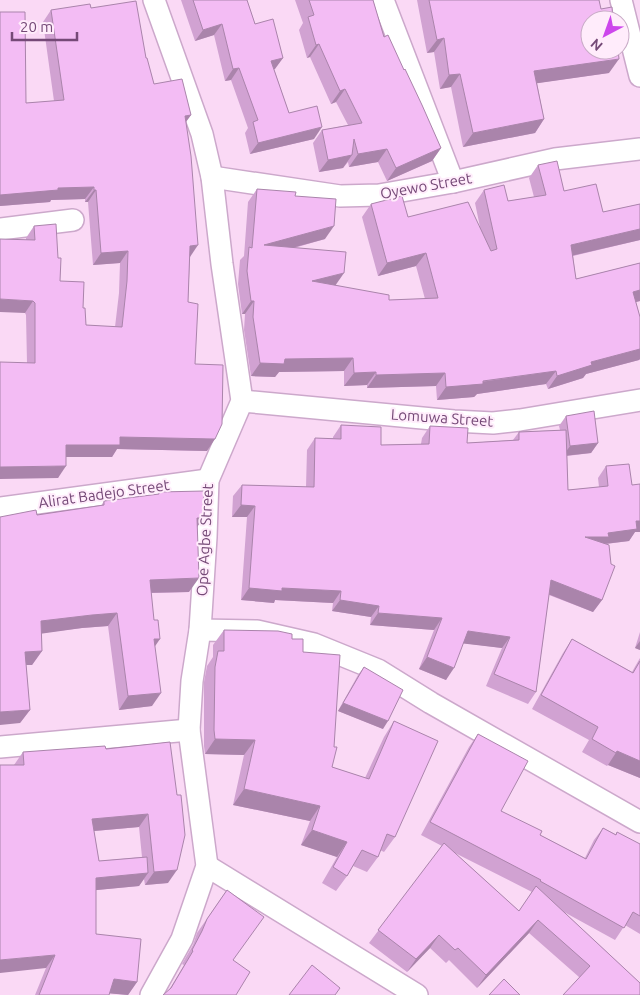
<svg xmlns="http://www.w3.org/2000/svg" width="640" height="995" font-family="Ubuntu,sans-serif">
<rect width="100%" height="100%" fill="#fde5f8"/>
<!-- residential -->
<path fill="#fad9f5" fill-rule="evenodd" d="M 0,0 L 640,0 L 640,995 L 0,995 ZM 590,20 L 620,20 L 620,50 L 590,50 Z"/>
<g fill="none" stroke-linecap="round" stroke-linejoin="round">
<defs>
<g id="street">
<polyline points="383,0 453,182"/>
<polyline points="621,0 640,76"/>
<polyline points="212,177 340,196 379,195 453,182 555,159 640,149"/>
<polyline points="0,229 73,220"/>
<polyline points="242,401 454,421 493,423 520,420 640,400"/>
<polyline points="0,508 208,480"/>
<polyline points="200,630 257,631 314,644 378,670 431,703 640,822"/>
<polyline points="0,747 189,730"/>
<polyline points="207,866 417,995"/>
<polyline points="151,995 182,939 207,866 189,730 192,681 200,630 206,537 208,480 242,401 222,264 212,177 202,134 154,0"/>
</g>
</defs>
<!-- street casing -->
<use href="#street" stroke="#cca8cb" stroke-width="24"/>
<!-- street -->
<use href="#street" stroke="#fff" stroke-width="21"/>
</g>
<!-- wall -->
<g fill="#d1a2d2" fill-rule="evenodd">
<polygon points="181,0 247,0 255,24 283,58 274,69 289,113 314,139 250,154 245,133 248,128 231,80 225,81 214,35 195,41"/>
<polygon points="295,0 373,0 384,37 404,70 441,148 432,161 387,181 378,162 349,167 348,162 343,168 319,172 313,143 322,130 348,125 336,102 331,104 310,57 307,58 299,30 303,23"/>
<polygon points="417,0 599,0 609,73 537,83 544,119 535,133 463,147 451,87 440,89 434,52 427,53"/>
<polygon points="91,8 146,58 154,84 191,115 186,122 190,257 188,302 195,364 207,451 117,449 112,457 66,457 58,478 27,363 26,315 25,313 26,238 34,226 60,281 83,308 86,325 115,327 119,293 120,263 93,265 88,202 85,202 85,199 51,200 50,202 0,206 0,12 26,103 54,101 43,22 51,10"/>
<polygon points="538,165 564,191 603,212 640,204 640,240 573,256 576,279 640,263 640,301 636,302 640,317 640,359 639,360 586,374 583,378 548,389 546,384 477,394 474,397 437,400 436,386 367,388 367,385 344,386 344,371 279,372 275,377 251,376 244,330 245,314 242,314 238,284 240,260 244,256 248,202 257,189 295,196 325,239 294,248 336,285 389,300 425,299 416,266 378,276 362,217 371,204 408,217 480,227 475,203 484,190 508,201 534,197 529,178"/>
<polygon points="566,416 598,443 591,453 567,456 568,490 599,487 598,478 606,466 635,532 629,541 606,544 602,600 593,612 549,595 536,692 528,704 486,686 502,648 463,643 446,680 419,669 434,630 370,625 371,617 332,611 333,603 275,600 274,603 241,600 247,517 232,517 233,496 242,485 306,487 307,450 315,438 333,438 333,437 341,425 381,445 421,444 422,438 430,426 467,443 513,440 519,432 560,430 559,426"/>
<polygon points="159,492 197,526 189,592 151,593 155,646 152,706 119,710 108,626 82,628 41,633 42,651 32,665 26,665 30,710 20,723 37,515 101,506 104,501 158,494"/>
<polygon points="224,630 292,639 303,652 332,767 365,778 384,737 394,721 395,837 384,852 380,850 378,857 367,872 353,866 347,876 336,891 322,883 337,857 301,845 310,821 233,805 244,755 205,754 204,746 204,682 207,666 213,657 213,645"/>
<polygon points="640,632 640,650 635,648"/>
<polygon points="572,639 632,672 640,658 640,778 608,765 607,766 582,752 589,740 532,709 563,653"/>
<polygon points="364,667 383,729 338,711 358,675"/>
<path d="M 478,734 L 501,811 L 540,835 L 585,858 L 594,840 L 603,828 L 615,834 L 640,844 L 640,934 L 625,925 L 615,940 L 564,912 L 640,983 L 579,977 L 529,933 L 477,988 L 449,960 L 446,963 L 430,948 L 407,972 L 369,943 L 442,846 L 421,835 L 469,747 ZM 455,853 L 532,892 L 519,911 Z"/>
<path d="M 170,742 L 168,883 L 145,885 L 144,879 L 139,886 L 96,890 L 96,934 L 137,982 L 128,995 L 109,993 L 109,995 L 35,995 L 46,968 L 14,765 L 23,752 L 106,749 ZM 139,827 L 142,857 L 99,861 L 94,831 Z"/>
<polygon points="227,890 235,995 169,990 184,965 182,964 193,945 197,933"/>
</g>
<!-- shaded-wall -->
<g fill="#aa84ab">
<polygon points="222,24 214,35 195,41 203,30"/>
<polygon points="444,38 434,52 427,53 437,40"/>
<polygon points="319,44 310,57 307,58 316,45"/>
<polygon points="283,58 275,69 263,72 271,61"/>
<polygon points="619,59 609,73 525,85 534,71"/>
<polygon points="239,68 231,80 225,81 233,69"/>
<polygon points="460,74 451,87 440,89 449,75"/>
<polygon points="345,89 336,102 331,104 340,91"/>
<polygon points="191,115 182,127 185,116"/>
<polygon points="544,119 535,133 463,147 473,133"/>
<polygon points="322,127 314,139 250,154 258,143"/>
<polygon points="441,148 432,161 387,181 396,168"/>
<polygon points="387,149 378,162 349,167 358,154"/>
<polygon points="352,155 343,168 319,172 328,160"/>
<polygon points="94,187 85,199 51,200 50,202 0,206 0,195 58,188"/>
<polygon points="94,190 96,190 88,202 85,202"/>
<polygon points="334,226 325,239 255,258 264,245"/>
<polygon points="640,229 640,240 562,258 571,245"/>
<polygon points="198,245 190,257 190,246"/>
<polygon points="128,251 120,263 93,265 101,253"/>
<polygon points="426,253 416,266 378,276 387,263"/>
<polygon points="344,273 335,286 312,281"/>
<polygon points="640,290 640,301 624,305 633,292"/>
<polygon points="0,299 33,301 25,313 0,312"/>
<polygon points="251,301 254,301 245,314 242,314"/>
<polygon points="640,349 640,359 639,360 586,374 583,378 548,389 557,376 591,362"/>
<polygon points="353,358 344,371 279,372 275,377 251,376 260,363 285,359"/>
<polygon points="556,371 546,384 477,394 474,397 437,400 446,387"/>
<polygon points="376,372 367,385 344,386 354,373"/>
<polygon points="445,373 436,386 367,388 376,375"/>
<polygon points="120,437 215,439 207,451 117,449 112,457 57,457 66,445"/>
<polygon points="598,443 591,453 563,456 570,446"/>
<polygon points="66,466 58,478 0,479 0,467"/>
<polygon points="241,505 255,506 247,517 232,517"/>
<polygon points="197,518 203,518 194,532"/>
<polygon points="636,521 640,521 640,532 635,532 629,541 604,544 585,537"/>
<polygon points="199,578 189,592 141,593 150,580"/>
<polygon points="551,580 602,600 593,612 543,592"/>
<polygon points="249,588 282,588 341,591 333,603 275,600 274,603 241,600"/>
<polygon points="340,600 379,606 371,617 332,611"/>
<polygon points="117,613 108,626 82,628 32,635 41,621 92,615"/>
<polygon points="378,613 442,618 434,630 370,625"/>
<polygon points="468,631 510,637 502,648 459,643"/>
<polygon points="154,639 160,639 151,652"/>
<polygon points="640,641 640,650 635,648"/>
<polygon points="42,651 32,665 16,665 25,652"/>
<polygon points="427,657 454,668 446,680 419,669"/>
<polygon points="161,693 152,706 119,710 128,696"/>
<polygon points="343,703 388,721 383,729 338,711"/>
<polygon points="30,710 20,723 0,725 0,712"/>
<polygon points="215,739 255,740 244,755 205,754"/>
<polygon points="617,751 640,761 640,778 608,765"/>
<polygon points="244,789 320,806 310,821 233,805"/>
<polygon points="148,814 139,827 83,832 92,819"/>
<polygon points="312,830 347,842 337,857 301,845"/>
<polygon points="177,870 168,883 145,885 154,872"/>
<polygon points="148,873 139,886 87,891 96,878"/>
<polygon points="538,920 529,933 477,988 486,975"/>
<polygon points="439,935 430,948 407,972 416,959"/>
<polygon points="55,955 46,968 0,973 0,960"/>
<polygon points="114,979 137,982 128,995 105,993"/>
</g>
<!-- building -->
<g fill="#f3bcf4" stroke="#aa84ab">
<polygon points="193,0 247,0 255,24 273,19 283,58 271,61 289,113 317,106 322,127 258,143 253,122 258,120 239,68 233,69 222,24 203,30"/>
<polygon points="309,0 373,0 384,37 388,35 404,70 405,69 422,105 441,148 396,168 387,149 358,154 354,139 352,155 328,160 322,130 362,123 345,89 340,91 319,44 316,45 308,17 314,15"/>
<polygon points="429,0 599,0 601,9 612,7 613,20 590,20 590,50 618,50 619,59 534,71 544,119 473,133 460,74 449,75 444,38 437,40"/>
<polygon points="136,1 146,58 147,58 154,84 182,79 191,115 185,116 191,156 198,245 190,246 188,302 198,304 195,364 223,365 222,424 215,439 120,437 120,445 66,445 66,466 0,467 0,362 35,363 35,303 33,301 0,299 0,239 35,240 34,226 56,224 58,258 61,258 60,281 84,282 83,308 85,308 86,325 122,327 127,281 128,251 101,253 96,190 94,190 94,187 58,188 58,190 0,195 0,12 25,12 26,103 64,100 51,10 90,4 91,8"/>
<polygon points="557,161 564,191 596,184 603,212 640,204 640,229 571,245 576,279 640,263 640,290 633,292 640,317 640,349 591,362 592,365 557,376 556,371 483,381 483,384 446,387 445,373 376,375 376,372 354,373 353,358 285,359 284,364 260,363 253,317 254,301 251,301 247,271 249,247 252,248 257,189 296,192 295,196 336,199 334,226 264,245 346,252 344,273 312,281 389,295 389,300 438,298 426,253 387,263 371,204 402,196 408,217 468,202 491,251 497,249 484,190 504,185 508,201 546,195 538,165"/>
<polygon points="594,411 598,443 570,446 566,416"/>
<polygon points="341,425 381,427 381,445 429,444 430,426 468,428 467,443 519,440 519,432 566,430 568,490 608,486 606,466 629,464 632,485 640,484 640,521 636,521 637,529 608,533 609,537 585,537 609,545 611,564 615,566 602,600 551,580 536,692 494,674 510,637 468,631 454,668 427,657 442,618 378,613 379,606 340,600 341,591 282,588 282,591 249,588 255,506 241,505 242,485 314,487 315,438 341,439"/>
<polygon points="204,491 203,518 197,518 199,578 150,580 154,620 158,620 160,639 154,639 161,693 128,696 117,613 92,615 41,621 42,651 25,652 30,710 0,712 0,517 36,510 37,515 104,505 104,501 159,494 159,492"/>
<polygon points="224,630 278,631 292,634 292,639 303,639 303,652 340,655 334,747 337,747 332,767 369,779 394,721 438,741 395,837 387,834 378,857 362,850 347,876 333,867 347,842 312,830 320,806 244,789 255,740 215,739 214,730 215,667 218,651 224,651"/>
<polygon points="572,639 633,673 640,661 640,761 617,751 616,753 592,739 598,727 541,695"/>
<polygon points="364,667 403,690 388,721 343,703"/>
<polygon points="478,734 528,761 501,811 542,831 540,835 586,859 603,828 616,835 617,832 640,844 640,916 633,912 624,928 540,881 541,880 430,822"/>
<polygon points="170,742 177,795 181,795 185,835 177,870 154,872 148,814 92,819 99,861 147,857 148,873 96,878 96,934 141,939 137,982 114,979 109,995 39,995 55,955 0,960 0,765 24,765 23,752 105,746 106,749"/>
<polygon points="444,843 519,911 536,886 640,983 640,995 563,995 590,966 538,920 486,975 458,948 455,950 439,935 416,959 378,930"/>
<polygon points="227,890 264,917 233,960 250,972 236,995 163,995 171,988 193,951 192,950 202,931 207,919"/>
<polygon points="312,965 340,988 335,995 289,995"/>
<polygon points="504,979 520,995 489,995"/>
</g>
<g text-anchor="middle" stroke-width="4" stroke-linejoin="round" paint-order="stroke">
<!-- street labels -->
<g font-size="15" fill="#754977" stroke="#ffecfb">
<text transform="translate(426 186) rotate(-10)" y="5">Oyewo Street</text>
<text transform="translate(442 418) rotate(4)" y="5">Lomuwa Street</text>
<text transform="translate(104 494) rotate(-8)" y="5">Alirat Badejo Street</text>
<text transform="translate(205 540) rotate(-87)" y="5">Ope Agbe Street</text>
</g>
</g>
<!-- north arrow -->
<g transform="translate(605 35) rotate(221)"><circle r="24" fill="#ffecfb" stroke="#c8abc6"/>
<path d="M0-4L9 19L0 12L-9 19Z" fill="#cd46ec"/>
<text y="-8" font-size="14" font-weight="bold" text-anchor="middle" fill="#754977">N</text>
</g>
<!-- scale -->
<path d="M12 32v8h65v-8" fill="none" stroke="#754977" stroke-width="2.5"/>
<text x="20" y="32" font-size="15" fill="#754977" stroke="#ffecfb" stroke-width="4" paint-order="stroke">20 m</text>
</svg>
